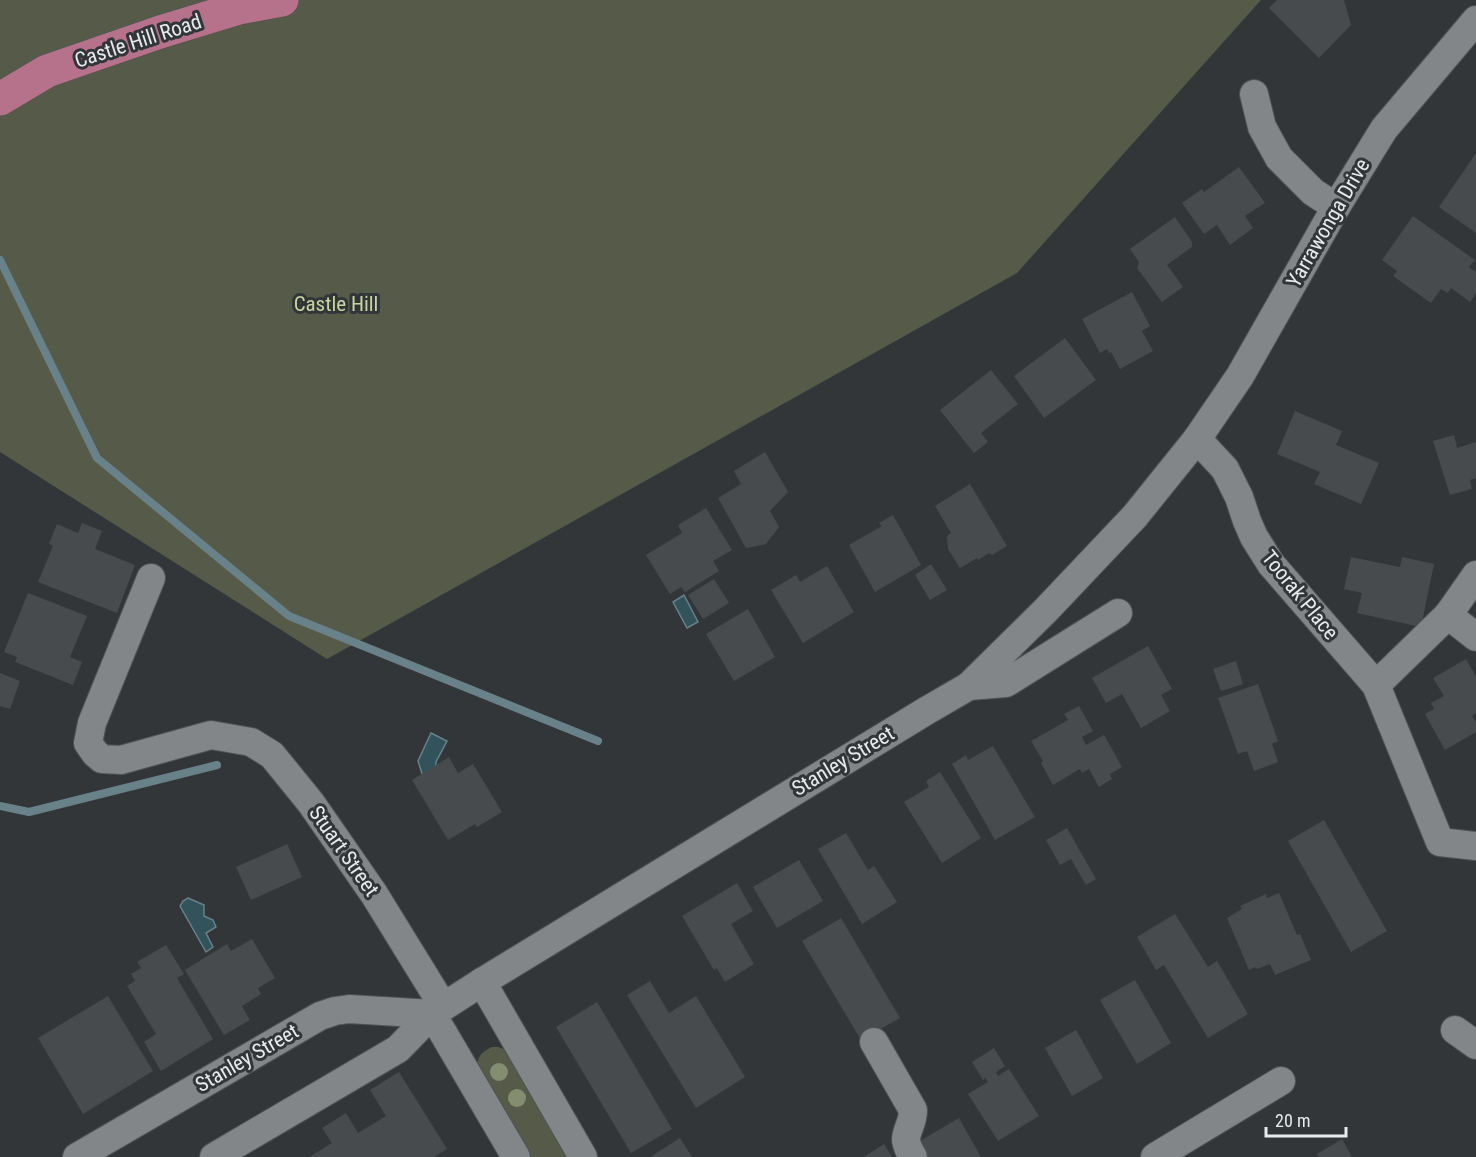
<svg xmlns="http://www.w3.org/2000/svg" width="1476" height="1157" font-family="'Roboto Condensed',sans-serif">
<rect width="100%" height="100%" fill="#323639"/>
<!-- green -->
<g fill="#565a48">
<polygon points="0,0 1261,0 1017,273 327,659 0,452"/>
<path d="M 492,1047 L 498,1047 L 506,1050 L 569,1157 L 529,1157 L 476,1068 C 479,1055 480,1053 492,1047 Z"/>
</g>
<!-- water -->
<g fill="#32535c" stroke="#698188" stroke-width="1.5">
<polygon points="684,595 698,622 687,628 673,602"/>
<polygon points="431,733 447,741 436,762 436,768 423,777 418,761"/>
<polygon points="188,898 204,905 204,916 213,920 216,927 206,933 213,947 206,952 180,906 183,901"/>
</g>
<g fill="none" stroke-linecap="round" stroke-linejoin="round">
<!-- stream -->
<g stroke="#698188" stroke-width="8">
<polyline points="0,260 97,458 289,616 598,741"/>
<polyline points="0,806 29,812 217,765"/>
</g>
</g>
<!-- building -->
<g fill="#474b4e">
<polygon points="1277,0 1344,0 1351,25 1319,58 1269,8"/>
<polygon points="1476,153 1476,233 1439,207"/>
<polygon points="1239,167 1265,203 1245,216 1253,228 1230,245 1217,225 1204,234 1182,203 1202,189 1204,192"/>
<polygon points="1413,216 1475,260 1469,267 1476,272 1476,293 1470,302 1451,288 1448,293 1441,289 1431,303 1393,276 1397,271 1382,260"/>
<polygon points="1175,217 1192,242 1192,247 1167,265 1183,287 1162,302 1137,268 1139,262 1130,249"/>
<polygon points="1132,292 1150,326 1142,331 1153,351 1120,369 1111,352 1109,353 1107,349 1100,353 1082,319"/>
<polygon points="1065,338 1096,380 1044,418 1014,376"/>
<polygon points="991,370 1018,404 981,433 988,442 974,453 940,410"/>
<polygon points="1295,411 1342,431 1336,445 1379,463 1361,504 1314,484 1320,472 1277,454"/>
<polygon points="1454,435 1457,448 1476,442 1476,478 1470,480 1472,489 1450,495 1433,441"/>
<polygon points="765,452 788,492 770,511 779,527 766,544 746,548 718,498 741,484 734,471"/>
<polygon points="970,484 1007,546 992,555 989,553 978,560 977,558 960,568 948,549 947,536 951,533 935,506"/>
<polygon points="706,508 732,550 713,561 719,571 685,592 681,587 670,594 646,555 682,533 678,525"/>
<polygon points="893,515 921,565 875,592 849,545 882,526 879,523"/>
<polygon points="82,523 102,531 95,549 135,565 117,613 38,582 53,546 49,544 57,524 78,533"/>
<polygon points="1351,557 1400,567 1402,557 1434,564 1421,627 1357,613 1362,593 1344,589"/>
<polygon points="931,564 947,590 930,600 915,575"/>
<polygon points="827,566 854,612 803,643 771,590 796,575 800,582"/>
<polygon points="714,579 729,603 703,619 688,595"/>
<polygon points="28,593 87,616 70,657 82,662 73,685 15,662 17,657 4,652"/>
<polygon points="748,609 775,657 734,681 706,634"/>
<polygon points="1148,646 1172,689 1161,695 1170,711 1141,728 1122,694 1106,703 1092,678"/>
<polygon points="1466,659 1476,677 1476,713 1472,716 1476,722 1476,732 1445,750 1425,714 1434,709 1431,703 1444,696 1433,678"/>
<polygon points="1236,661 1243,684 1221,691 1213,669"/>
<polygon points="0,673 20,681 10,709 0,706"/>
<polygon points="1258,684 1278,741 1272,744 1278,762 1254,771 1247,751 1238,754 1218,698"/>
<polygon points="1079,706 1093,731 1082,737 1086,745 1104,735 1122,767 1110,774 1112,779 1099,787 1089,769 1082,773 1080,769 1053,785 1041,763 1043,761 1031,741 1068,720 1064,714"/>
<polygon points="993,746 1035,817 995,840 952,764 966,755 968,760"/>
<polygon points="449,757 458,773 473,764 502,812 477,827 475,824 448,840 412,780"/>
<polygon points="940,772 981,838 942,863 904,802 929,787 926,781"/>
<polygon points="1324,820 1387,931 1351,952 1288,841"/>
<polygon points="1067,828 1096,879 1086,885 1071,859 1060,865 1046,840"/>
<polygon points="846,833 868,870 874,866 897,902 862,924 818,849"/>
<polygon points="287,844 302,877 251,900 236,867"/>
<polygon points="799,860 823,901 777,928 753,887"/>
<polygon points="737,883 753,911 731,924 754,964 725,982 717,968 714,970 682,916"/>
<polygon points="1279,893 1297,935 1300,934 1311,960 1275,975 1270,964 1257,969 1255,967 1249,970 1227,918 1242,909 1240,906 1266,894 1267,898"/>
<polygon points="1175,914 1208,967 1217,961 1248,1014 1208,1038 1164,965 1156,970 1137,937"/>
<polygon points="841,918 900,1018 861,1040 802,941"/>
<polygon points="252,939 275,978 258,988 261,994 242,1006 250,1020 224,1035 185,970 227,944 231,951"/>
<polygon points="166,945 184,974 177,978 213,1039 161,1071 144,1042 156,1034 127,986 135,981 131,974 141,968 137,962"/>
<polygon points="1135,980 1171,1043 1137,1064 1100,1000"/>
<polygon points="650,981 669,1013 696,996 745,1077 696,1108 627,995"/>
<polygon points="108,996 153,1071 83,1114 38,1038"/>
<polygon points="597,1002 672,1129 631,1153 556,1027"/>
<polygon points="1076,1030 1103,1078 1072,1096 1045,1048"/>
<polygon points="994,1048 1005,1066 996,1072 998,1076 1009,1069 1039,1116 998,1141 968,1094 988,1082 985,1078 983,1080 972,1062"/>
<polygon points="399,1072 447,1149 434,1157 309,1157 332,1143 322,1128 346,1113 358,1133 386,1116 370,1090"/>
<polygon points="959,1118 981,1157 921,1157 913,1145"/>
<polygon points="680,1138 692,1157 650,1157"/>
<polygon points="1342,1139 1352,1157 1318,1157 1317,1154"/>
<polygon points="884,1144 892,1157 864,1157"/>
</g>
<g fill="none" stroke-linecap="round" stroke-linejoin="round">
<defs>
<g id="minor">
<polyline points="1254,94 1262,127 1279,158 1313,192 1336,207"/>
<polyline points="1197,439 1225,469 1239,497 1247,521 1254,537 1271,564 1376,685 1440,842 1476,846"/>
<polyline points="151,578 92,723 88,743 95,753 102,759 121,760 211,735 251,742 272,755 311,803 374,894 443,1006"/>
<polyline points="1448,615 1476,637"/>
<polyline points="1376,685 1448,615 1476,575"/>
<polyline points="969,686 1006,683 1118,613"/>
<polyline points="482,982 583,1157"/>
<polyline points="1455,1030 1476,1045"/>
<path d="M 874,1042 L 913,1110 C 913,1123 907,1128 906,1139 C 906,1145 910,1152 913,1157"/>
<polyline points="77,1157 320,1016 335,1011 349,1009 432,1014 516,1157"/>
<polyline points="214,1157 398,1049 432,1014 482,982 926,711 969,686 1046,610 1135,516 1197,439 1240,376 1336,207 1384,129 1476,20"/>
<polyline points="1155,1157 1281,1081"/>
</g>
<polyline id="major" points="0,99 47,71 160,32 239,8 282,0"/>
</defs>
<!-- minor casing -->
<use href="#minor" stroke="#505355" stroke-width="30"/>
<!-- major casing -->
<use href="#major" stroke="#505355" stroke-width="34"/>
<!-- minor -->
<use href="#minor" stroke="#828689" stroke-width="28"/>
<!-- major -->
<use href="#major" stroke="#b7728b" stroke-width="33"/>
</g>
<!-- trees -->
<g fill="#858d71">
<circle cx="499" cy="1072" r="9"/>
<circle cx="517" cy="1098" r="9"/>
</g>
<g text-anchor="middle" stroke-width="6" stroke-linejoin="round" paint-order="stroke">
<!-- street labels -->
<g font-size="21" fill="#e8ebed" stroke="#323639">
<text transform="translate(138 41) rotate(-18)" y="7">Castle Hill Road</text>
<text transform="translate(1328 223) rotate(-60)" y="7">Yarrawonga Drive</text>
<text transform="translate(1300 595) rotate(51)" y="7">Toorak Place</text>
<text transform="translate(843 761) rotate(-31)" y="7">Stanley Street</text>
<text transform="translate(344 851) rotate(55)" y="7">Stuart Street</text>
<text transform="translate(247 1058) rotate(-30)" y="7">Stanley Street</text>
</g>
<!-- park labels -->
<g font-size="21" fill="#c9d49f" stroke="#323639">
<text x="336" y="311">Castle Hill</text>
</g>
</g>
<!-- scale -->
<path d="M1266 1127v9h80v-9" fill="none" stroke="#e8ebed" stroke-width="3"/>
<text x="1275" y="1127" font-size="18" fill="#e8ebed" stroke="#323639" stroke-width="4.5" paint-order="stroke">20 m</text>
</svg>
